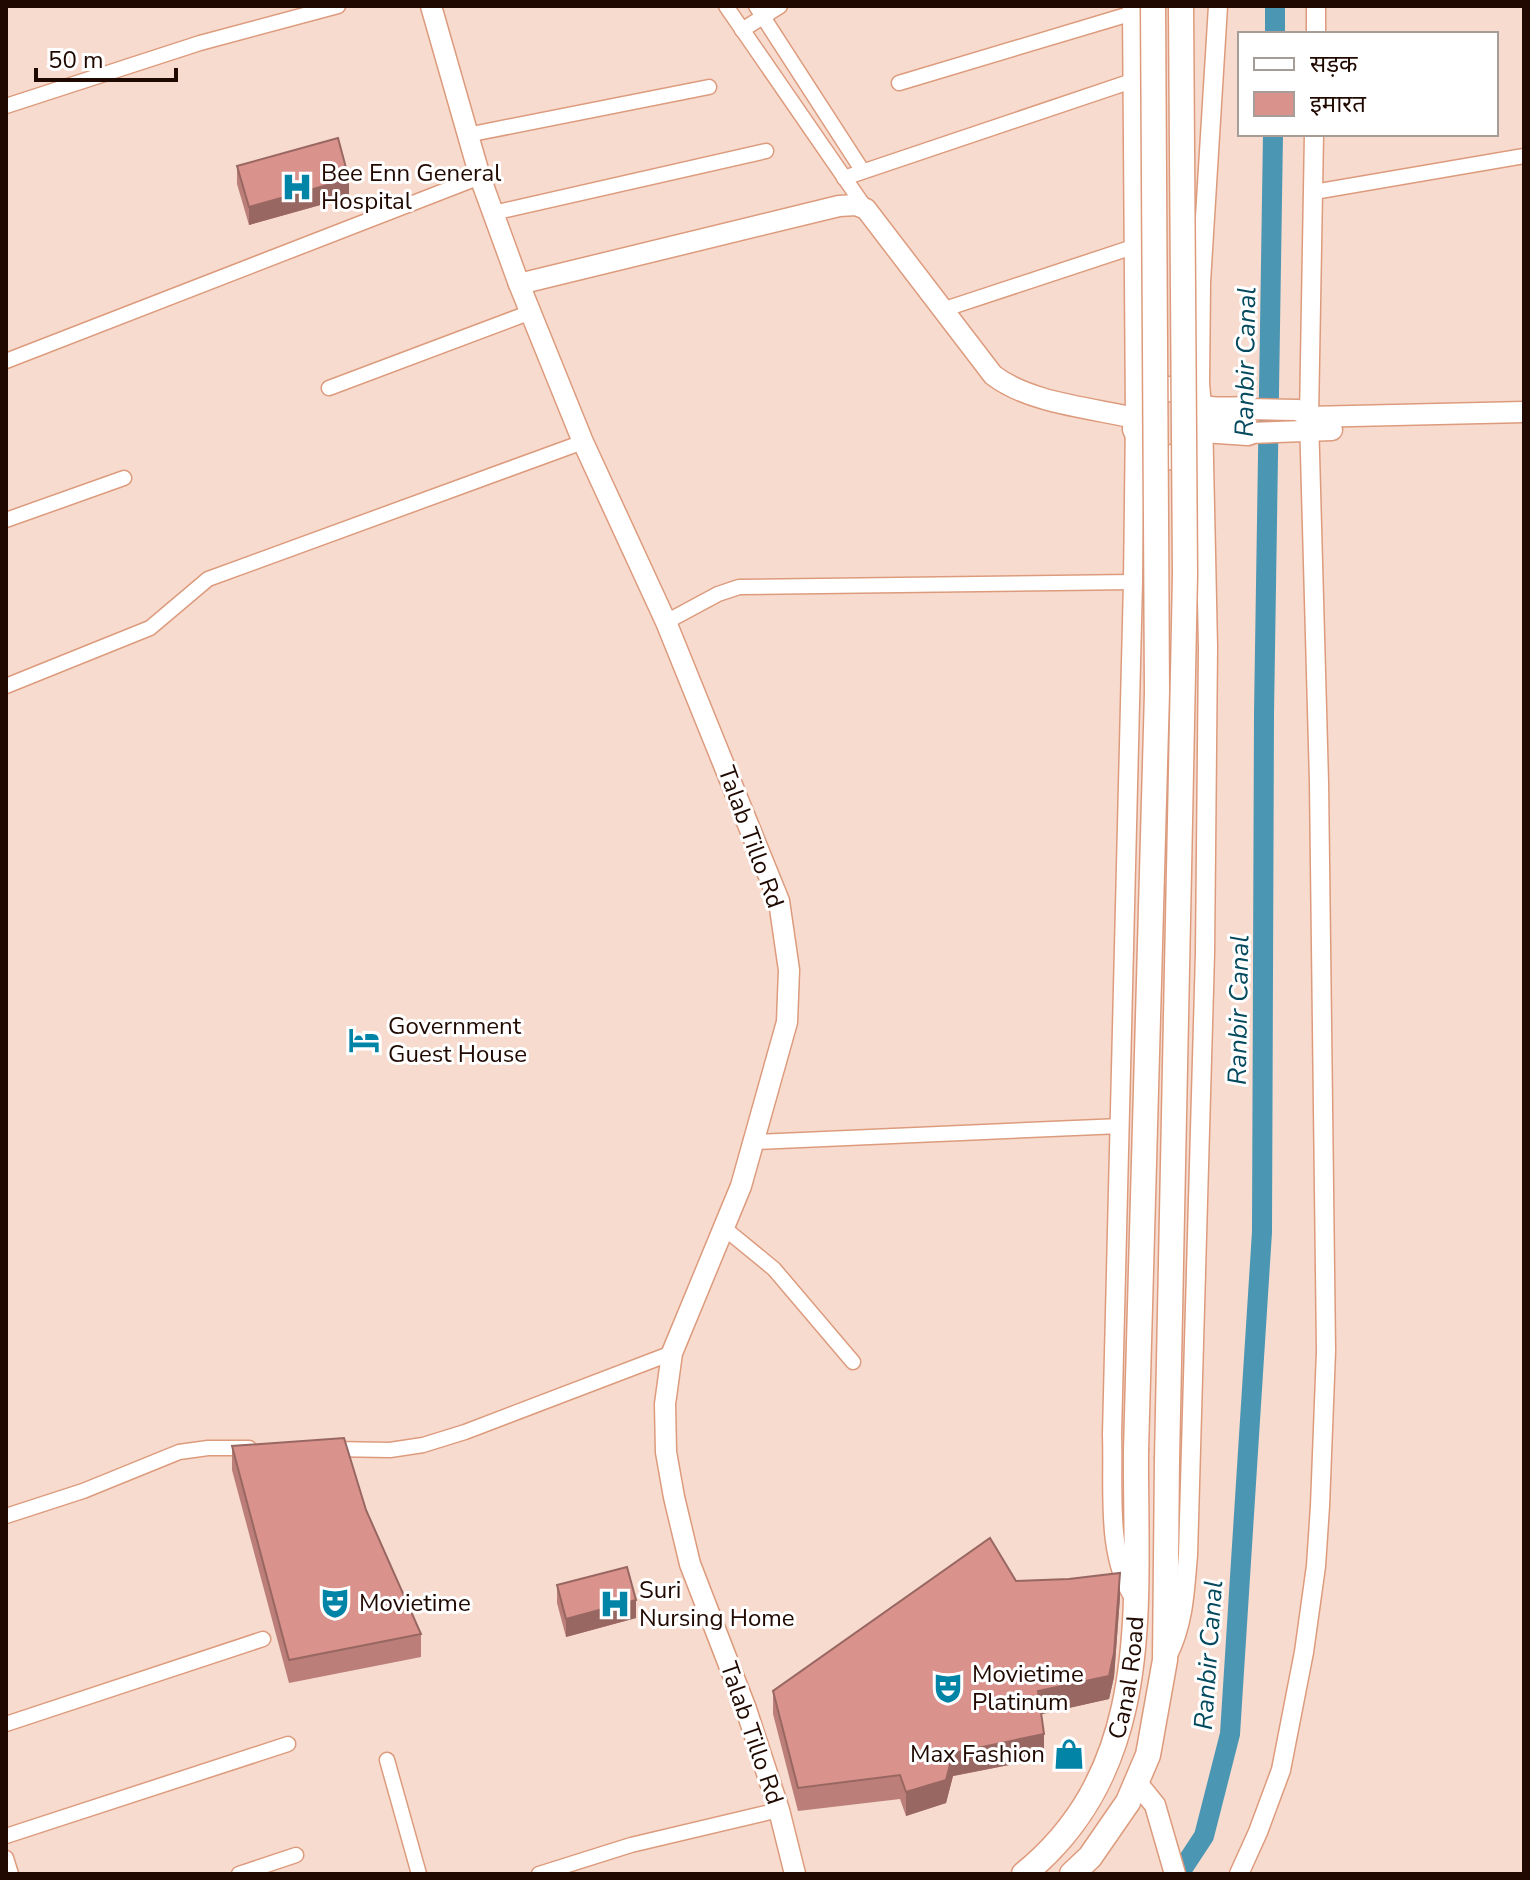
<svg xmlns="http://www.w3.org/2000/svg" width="1530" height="1880" font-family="'Nunito Sans','Noto Sans Devanagari',sans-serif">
<rect width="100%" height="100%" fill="#f7dbce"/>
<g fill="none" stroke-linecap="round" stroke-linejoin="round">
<!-- canal -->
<g stroke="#4a96b3" stroke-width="20">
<polyline points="1275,34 1275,6"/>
<polyline points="1179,1874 1204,1836 1230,1734 1262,1232 1264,714 1273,134"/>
</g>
<defs>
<g id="minor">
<polyline points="726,6 866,209"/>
<polyline points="756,6 862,170"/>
<polyline points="742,30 780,6"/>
<polyline points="899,83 1133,13"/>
<polyline points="6,106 200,43 338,6"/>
<polyline points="467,135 709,87"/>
<polyline points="844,178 1132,81"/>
<polyline points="1314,192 1524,156"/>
<polyline points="493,213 766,151"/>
<polyline points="942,310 1133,247"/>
<polyline points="6,361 480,177"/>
<polyline points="329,388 531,312"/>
<polyline points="6,520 124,478"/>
<polyline points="666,622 718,594 739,587 1133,582"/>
<polyline points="6,686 150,628 208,579 583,442"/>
<polyline points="754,1142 1121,1126"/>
<polyline points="724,1228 774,1269 853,1362"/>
<polyline points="330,1449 390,1450 423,1445 465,1432 672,1353"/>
<polyline points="6,1516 83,1491 179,1452 208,1448 249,1448"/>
<polyline points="6,1724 263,1639"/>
<polyline points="387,1760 419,1874"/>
<polyline points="6,1836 288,1744"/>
<polyline points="6,1858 11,1874"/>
<polyline points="239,1874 296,1855"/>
<polyline points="539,1874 631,1845 779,1810"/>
</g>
<g id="tertiary">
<path d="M 1132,6 L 1135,418 L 1133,582 L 1112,1435 C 1114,1486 1105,1555 1135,1599"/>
<polyline points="1316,34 1316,6"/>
<path d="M 1168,1655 C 1184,1623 1185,1590 1188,1555 L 1205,953 L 1208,647 L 1203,415 L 1200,384 L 1201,282 L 1218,6"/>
<polyline points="1239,1874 1258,1832 1281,1770 1304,1652 1316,1566 1320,1506 1326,1351 1319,782 1309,417 1314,134"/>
</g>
<g id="secondary">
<polyline points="431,6 480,177 519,284 583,442 666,622 779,901 789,970 787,1022 741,1186 672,1353 665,1404 666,1452 674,1497 690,1564 746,1709 779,1810 795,1874"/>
<path d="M 519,284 L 839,206 L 856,205 L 866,209 L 993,375 C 1029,403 1091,408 1135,418"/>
<polyline points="1247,409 1298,410 1309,417 1524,412"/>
<polyline points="1248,433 1332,430"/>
<polyline points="1137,1783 1155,1805 1175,1874"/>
</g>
<g id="trunk">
<path d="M 1135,418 C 1143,394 1166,381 1189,395 C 1193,398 1198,406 1203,407 C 1211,411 1237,409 1247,409"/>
<path d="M 1135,429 C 1149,465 1189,468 1203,430 L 1248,433"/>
<path id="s1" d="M 1024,1874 C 1156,1767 1135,1603 1136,1451"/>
<polyline points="1072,1874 1090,1857 1128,1802 1148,1755 1165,1660 1167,1460"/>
</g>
</defs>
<!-- minor casing -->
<use href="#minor" stroke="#dd9b7d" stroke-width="17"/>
<!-- tertiary casing -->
<use href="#tertiary" stroke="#dd9b7d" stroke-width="21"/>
<!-- secondary casing -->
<use href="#secondary" stroke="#dd9b7d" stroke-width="23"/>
<!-- trunk casing -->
<use href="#trunk" stroke="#dd9b7d" stroke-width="27"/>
<!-- minor -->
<use href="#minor" stroke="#fff" stroke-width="14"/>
<!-- tertiary -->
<use href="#tertiary" stroke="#fff" stroke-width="18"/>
<!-- secondary -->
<use href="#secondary" stroke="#fff" stroke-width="20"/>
<!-- trunk -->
<use href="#trunk" stroke="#fff" stroke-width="24"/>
<defs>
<g id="trunk-bridge">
<polyline points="1136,1451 1157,692 1153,6"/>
<polyline points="1167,1460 1185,575 1181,6"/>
</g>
</defs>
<!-- trunk-bridge casing -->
<use href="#trunk-bridge" stroke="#dd9b7d" stroke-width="27" stroke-linecap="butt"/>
<!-- trunk-bridge -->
<use href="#trunk-bridge" stroke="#fff" stroke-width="24"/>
</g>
<!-- wall -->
<g fill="#bb7e78">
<polygon points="237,166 349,197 249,225 237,184"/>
<polygon points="232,1446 366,1510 421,1634 421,1657 289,1683 232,1470"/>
<polygon points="1016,1581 1120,1597 1114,1677 1109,1699 1041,1714 1044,1758 953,1776 946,1803 906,1816 900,1799 798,1811 773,1714 773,1691"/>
<polygon points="557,1585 636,1618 566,1637 557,1603"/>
</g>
<!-- shaded-wall -->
<g fill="#996762">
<polygon points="349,179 349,197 249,225 249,207"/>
<polygon points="1120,1573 1120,1597 1114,1677 1109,1699 1038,1715 1038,1691"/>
<polygon points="636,1600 636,1618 566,1637 566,1619"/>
<polygon points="1044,1734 1044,1758 953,1776 946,1803 906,1816 906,1792 953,1753"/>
</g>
<!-- building -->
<g fill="#da938c" stroke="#996762" stroke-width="2">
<polygon points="338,138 349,179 249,207 237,166"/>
<polygon points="344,1438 366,1510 421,1634 289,1660 232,1446"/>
<polygon points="990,1538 1016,1581 1069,1579 1120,1573 1114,1653 1109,1676 1038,1691 1044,1734 953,1753 946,1780 906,1792 900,1775 798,1788 773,1691"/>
<polygon points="627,1567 636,1600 566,1619 557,1585"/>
</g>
<!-- icons -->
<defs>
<symbol id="hospital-bare" viewBox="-9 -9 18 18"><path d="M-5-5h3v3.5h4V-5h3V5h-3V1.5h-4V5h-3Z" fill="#0284a7" stroke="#fff" stroke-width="2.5" paint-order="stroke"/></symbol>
<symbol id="hotel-bare" viewBox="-9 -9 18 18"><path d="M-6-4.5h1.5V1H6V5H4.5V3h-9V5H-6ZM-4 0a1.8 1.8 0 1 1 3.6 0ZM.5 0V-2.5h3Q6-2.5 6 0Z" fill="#0284a7" stroke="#fff" stroke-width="2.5" paint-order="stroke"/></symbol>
<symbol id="theatre-bare" viewBox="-9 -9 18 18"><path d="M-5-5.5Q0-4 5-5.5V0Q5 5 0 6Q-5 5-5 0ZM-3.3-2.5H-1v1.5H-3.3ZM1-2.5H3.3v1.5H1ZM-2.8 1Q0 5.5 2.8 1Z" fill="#0284a7" stroke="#fff" stroke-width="2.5" paint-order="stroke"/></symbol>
<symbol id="shop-bare" viewBox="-9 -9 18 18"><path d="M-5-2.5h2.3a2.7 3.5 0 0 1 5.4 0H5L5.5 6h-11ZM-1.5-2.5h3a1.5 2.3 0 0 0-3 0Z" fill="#0284a7" stroke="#fff" stroke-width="2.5" paint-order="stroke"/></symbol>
</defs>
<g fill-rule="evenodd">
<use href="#hospital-bare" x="275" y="165" width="44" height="44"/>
<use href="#hotel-bare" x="342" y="1018" width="44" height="44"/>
<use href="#theatre-bare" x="313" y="1581" width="44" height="44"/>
<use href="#hospital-bare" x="593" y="1582" width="44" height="44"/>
<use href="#theatre-bare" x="926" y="1666" width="44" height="44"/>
<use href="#shop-bare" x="1047" y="1732" width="44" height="44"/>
</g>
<g text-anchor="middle" stroke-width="6" stroke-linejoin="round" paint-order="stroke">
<!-- poi labels -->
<g font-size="24" fill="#200901" stroke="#fff" text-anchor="start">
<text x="321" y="181">Bee Enn General<tspan x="321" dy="28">Hospital</tspan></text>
<text x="388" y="1034">Government<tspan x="388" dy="28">Guest House</tspan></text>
<text x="639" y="1598">Suri<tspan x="639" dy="28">Nursing Home</tspan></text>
<text x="359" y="1611">Movietime</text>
<text x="972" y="1682">Movietime<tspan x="972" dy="28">Platinum</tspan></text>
<text x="1045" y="1762" text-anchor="end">Max Fashion</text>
</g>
<!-- street labels -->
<g font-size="24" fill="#200901" stroke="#fff">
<text transform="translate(751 837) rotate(70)" y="8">Talab Tillo Rd</text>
<text dy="8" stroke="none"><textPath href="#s1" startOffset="228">Canal Road</textPath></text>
<text transform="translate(752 1733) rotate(71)" y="8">Talab Tillo Rd</text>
</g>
<!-- water labels -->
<g font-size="26" font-style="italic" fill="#04495e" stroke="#fff">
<text transform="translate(1245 362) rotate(-89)" y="9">Ranbir Canal</text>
<text transform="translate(1238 1010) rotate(-89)" y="9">Ranbir Canal</text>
<text transform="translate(1208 1655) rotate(-86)" y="9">Ranbir Canal</text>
</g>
</g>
<!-- border -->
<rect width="1530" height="1880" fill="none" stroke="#200901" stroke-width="16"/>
<!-- legend -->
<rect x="1238" y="32" width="260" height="104" fill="#ffffff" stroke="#a69d99" stroke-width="2"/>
<rect x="1254" y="58" width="40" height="12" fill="#ffffff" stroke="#a69d99" stroke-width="2"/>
<text x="1310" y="72" font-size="24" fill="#200901">सड़क</text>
<rect x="1254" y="92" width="40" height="24" fill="#da938c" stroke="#a69d99" stroke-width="2"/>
<text x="1310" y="112" font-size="24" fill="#200901">इमारत</text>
<!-- scale -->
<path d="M36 68v12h140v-12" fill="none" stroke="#200901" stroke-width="4"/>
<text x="48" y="68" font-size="24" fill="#200901" stroke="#ffffff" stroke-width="6" paint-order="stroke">50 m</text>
</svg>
